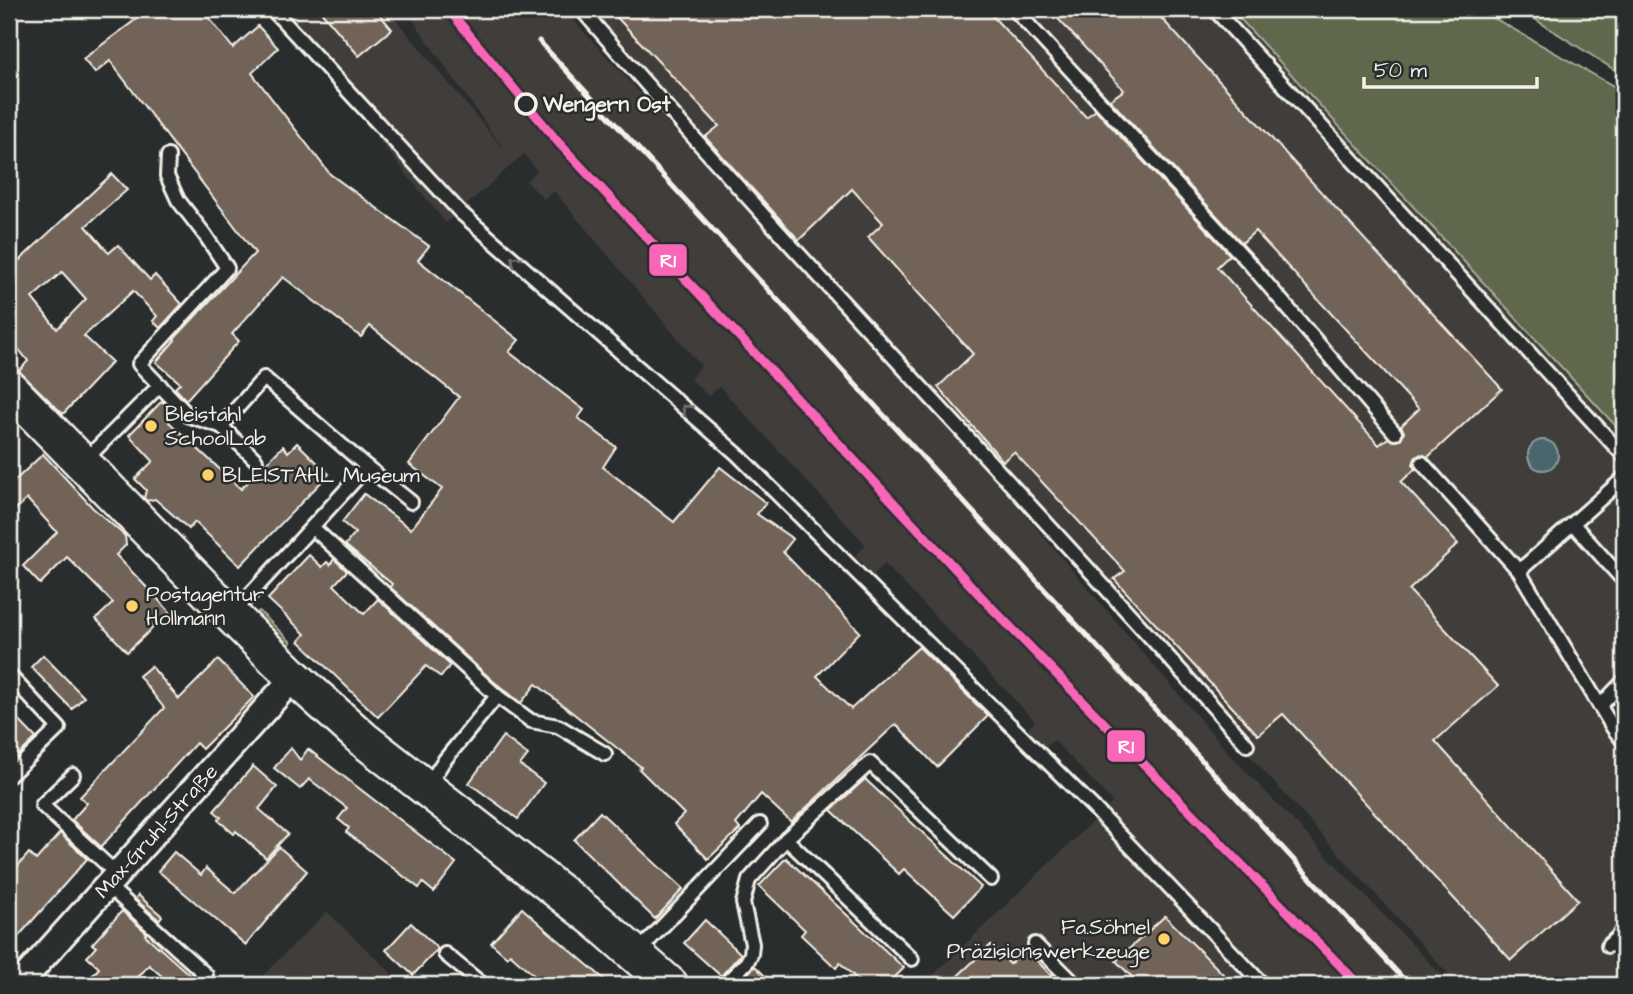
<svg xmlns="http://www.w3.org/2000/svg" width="1633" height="994" font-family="'Architects Daughter',sans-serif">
<rect width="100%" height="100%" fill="#2a2d2e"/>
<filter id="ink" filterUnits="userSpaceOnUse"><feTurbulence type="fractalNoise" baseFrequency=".0143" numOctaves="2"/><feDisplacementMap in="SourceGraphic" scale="14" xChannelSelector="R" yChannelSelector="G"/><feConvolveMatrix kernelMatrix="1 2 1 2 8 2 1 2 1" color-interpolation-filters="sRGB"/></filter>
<g filter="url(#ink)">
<!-- built -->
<g fill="#403e3b">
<polygon points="273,9 387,9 505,151 405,9 563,9 988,472 1234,759 1451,985 923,985 1113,802 1054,740 1041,751 1023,733 1035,721 885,564 873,575 855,556 866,545 720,387 708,396 690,378 701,366 554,191 544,199 526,181 537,171 524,154 446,223"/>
<polygon points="572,9 1231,9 1624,435 1624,985 1458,985"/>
<polygon points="327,912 404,985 253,985"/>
</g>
<!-- green -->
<g fill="#5f684e" stroke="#aaac9b" stroke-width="2">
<polygon points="1231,9 1478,9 1624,92 1624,435"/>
<polygon points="1519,9 1624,9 1624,76"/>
<polygon points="259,611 291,642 286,648 253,616"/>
</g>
<!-- water -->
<circle fill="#4a666d" stroke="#8e9e9e" stroke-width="2" cx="1543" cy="455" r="15"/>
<!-- building -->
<g fill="#726458" stroke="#f4f1e8" stroke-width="2" fill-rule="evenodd">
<polygon points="150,9 202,9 233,48 258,26 278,48 252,73 330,174 429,246 418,260 519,340 509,352 584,410 578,418 616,447 603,467 674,522 720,467 766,503 757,514 793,539 783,552 860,632 817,676 851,709 919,647 988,716 937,767 896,724 791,822 761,794 736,824 740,829 708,859 674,824 684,814 639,769 641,767 536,684 521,703 493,681 390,587 392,584 345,545 355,533 342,522 364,494 411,529 442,489 409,464 459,397 370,326 361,337 283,277 232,334 239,341 186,400 175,388 180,383 156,362 175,340 174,339 255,253 110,61 95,73 83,59"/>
<polygon points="319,9 375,9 392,29 359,56"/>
<polygon points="609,9 986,9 1086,117 1096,110 1230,255 1217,267 1379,445 1388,438 1393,441 1400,440 1404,432 1401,426 1419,409 1255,231 1242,243 1110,100 1124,90 1049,9 1153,9 1502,389 1428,457 1421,454 1416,457 1413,464 1415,469 1401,482 1458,544 1409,590 1498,686 1435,741 1578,900 1511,960 1283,714 1258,735 1114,579 1125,571 1014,452 1003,461 938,387 973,354 868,237 883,223 852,189 799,240 705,137 719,126"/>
<path d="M 112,174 L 127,190 L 86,226 L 109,253 L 118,245 L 150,280 L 155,275 L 182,304 L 160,328 L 153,321 L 157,316 L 133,291 L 84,336 L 112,362 L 63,414 L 19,371 L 28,361 L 9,337 L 9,270 ZM 62,272 L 86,299 L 57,329 L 32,298 Z"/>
<polygon points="162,401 174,413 169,422 241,489 283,446 288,452 297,443 329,474 240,566 195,522 189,529 155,499 147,501 144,498 146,490 135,479 153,461 129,435"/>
<polygon points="43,454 93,508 125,536 126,545 116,555 170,612 127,652 96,619 113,603 67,557 40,584 23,566 57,532 27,499 9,516 9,486"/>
<polygon points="309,555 322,567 327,562 330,565 334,559 347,571 334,585 364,614 378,599 450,665 441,677 426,666 378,717 299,641 305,634 268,599"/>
<polygon points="43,655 84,697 72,709 31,667"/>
<polygon points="218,660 254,697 202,749 196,743 101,847 99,845 72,820 87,803 80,797 164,708 139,676 151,666 179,699"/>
<polygon points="9,710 36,738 9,764"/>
<polygon points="503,736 528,755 520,765 544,783 518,819 469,783"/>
<polygon points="291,748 300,760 308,749 456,863 434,892 423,883 419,888 346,832 349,828 338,819 347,808 309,779 300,789 274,768"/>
<polygon points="253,766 277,787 259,809 288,834 266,858 236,831 234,834 218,820 221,817 214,811"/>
<polygon points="865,779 981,887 954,915 904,869 899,874 831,810"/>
<polygon points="600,812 683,889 655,919 574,840"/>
<polygon points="60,833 87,859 9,947 9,876 29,853 36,860"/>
<polygon points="279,847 307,871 246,945 158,871 174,852 201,875 206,868 235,893"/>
<polygon points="786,858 904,968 887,985 863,985 840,963 836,968 801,935 805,930 759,886"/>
<polygon points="138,895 162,916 159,920 135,899"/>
<polygon points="522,908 549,932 611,985 545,985 510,954 507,957 491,943"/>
<polygon points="122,911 147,933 145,935 201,985 172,985 149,965 131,985 84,985 99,968 87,957 96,947 92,944"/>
<polygon points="1165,916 1234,985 1140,985 1116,961"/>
<polygon points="705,920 741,954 721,976 684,943"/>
<polygon points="411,923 438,949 413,975 386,950"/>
<polygon points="991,945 1010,964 1026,949 1060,985 948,985"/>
<polygon points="755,966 774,985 736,985"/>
</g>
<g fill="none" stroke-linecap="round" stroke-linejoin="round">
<defs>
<g id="service">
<polyline points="272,9 460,212 737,454 1094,808 1263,985"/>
<path d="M 581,9 C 797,260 1028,497 1247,745"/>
<polyline points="1014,9 1250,264 1395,433"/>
<polyline points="1214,9 1624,456"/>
<polyline points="168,156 167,176 178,200 205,235 227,268 139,364 189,416 221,426"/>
<polyline points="84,461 160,385"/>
<polyline points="1422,463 1519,571 1613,728 1624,742"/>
<polyline points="367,467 411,502"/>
<polyline points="1573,524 1624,581"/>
<polyline points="313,528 497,696 531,721 558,726 605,754"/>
<polyline points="1519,571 1624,478"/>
<polyline points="233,613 367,467 264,378 221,426 256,460"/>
<polyline points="9,675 59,728 9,776"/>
<polyline points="1600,706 1624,681"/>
<polyline points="73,775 42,805 117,874"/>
<polyline points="427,787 443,762 497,696"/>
<polyline points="786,839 912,959"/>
<polyline points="107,885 206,975"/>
<polyline points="1035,944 1076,985"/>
<polyline points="1608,946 1624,931"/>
<polyline points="445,954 483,985"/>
<polyline points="636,954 760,824"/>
<polyline points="724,985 747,962 751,954 752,944 743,903 749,880 786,839 870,763 991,879"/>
</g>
<polyline id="minor" points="18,985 294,677"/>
<polyline id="secondary" points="9,388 231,615 294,677 363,739 597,921 670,985"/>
</defs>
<!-- service casing -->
<use href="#service" stroke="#f4f1e8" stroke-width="18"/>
<!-- minor casing -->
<use href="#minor" stroke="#f4f1e8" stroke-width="30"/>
<!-- secondary casing -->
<use href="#secondary" stroke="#f4f1e8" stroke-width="40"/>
<!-- service -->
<use href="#service" stroke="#2a2d2e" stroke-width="12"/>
<!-- minor -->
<use href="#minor" stroke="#2a2d2e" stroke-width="24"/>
<!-- secondary -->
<use href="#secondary" stroke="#2a2d2e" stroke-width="35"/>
<!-- rail -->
<g stroke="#f4f1e8" stroke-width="5">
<polyline points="448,9 558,142 989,605 1359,985"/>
<polyline points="539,41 1409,985"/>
</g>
<defs>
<polyline id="rail-1" points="448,9 558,142 989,605 1359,985"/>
</defs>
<!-- rail-1 casing -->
<use href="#rail-1" stroke="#2a2d2e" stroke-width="14"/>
<!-- rail-1 -->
<use href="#rail-1" stroke="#fa66b7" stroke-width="9"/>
</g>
<!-- one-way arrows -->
<defs><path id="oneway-chevron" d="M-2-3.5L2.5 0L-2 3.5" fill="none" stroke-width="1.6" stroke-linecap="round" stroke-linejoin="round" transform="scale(1.75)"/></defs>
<g stroke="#71726f">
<use href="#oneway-chevron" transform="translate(515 260) rotate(-139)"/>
<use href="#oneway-chevron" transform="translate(686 409) rotate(-139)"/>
</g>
</g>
<!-- markers -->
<circle fill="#2a2d2e" stroke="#f4f1e8" stroke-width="3.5" cx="526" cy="104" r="10"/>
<g fill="#ffd166" stroke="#2a2d2e" stroke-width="2.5">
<circle cx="151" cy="426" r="7"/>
<circle cx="208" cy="475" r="7"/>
<circle cx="132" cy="606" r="7"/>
<circle cx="1164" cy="939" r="7"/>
</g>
<g text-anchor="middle" stroke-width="5" stroke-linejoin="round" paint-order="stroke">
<!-- stop labels -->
<g font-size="21" font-weight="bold" fill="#f4f1e8" stroke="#2a2d2e" text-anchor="start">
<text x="543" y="111">Wengern Ost</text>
</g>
<!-- poi labels -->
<g font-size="21" fill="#f4f1e8" stroke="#2a2d2e" text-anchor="start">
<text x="165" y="421">Bleistahl<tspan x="165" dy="24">SchoolLab</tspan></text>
<text x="222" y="482">BLEISTAHL Museum</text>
<text x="146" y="601">Postagentur<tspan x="146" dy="24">Hollmann</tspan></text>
<text x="1150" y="934" text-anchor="end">Fa.Söhnel<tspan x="1150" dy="24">Präzisionswerkzeuge</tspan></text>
</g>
<!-- street labels -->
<g font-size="21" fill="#f4f1e8" stroke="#2a2d2e">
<text transform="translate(156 831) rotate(-48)" y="7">Max-Gruhl-Straße</text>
</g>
</g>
<g stroke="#2a2d2e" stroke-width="2.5">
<rect x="648" y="243" width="40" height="34" rx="7" fill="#fa66b7"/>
<rect x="1106" y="729" width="40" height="34" rx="7" fill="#fa66b7"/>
</g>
<g font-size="19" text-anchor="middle" font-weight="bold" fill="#fff">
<text x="668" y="267">R1</text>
<text x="1126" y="753">R1</text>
</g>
<!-- margin -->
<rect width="1633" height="994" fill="none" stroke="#2a2d2e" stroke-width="35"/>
<rect x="18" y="18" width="1598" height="959" fill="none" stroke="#f4f1e8" stroke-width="2.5" filter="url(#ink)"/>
<!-- scale -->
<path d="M1364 77v10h173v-10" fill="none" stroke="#f4f1e8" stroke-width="3.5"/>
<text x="1374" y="77" font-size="21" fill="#f4f1e8" stroke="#2a2d2e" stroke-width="5" paint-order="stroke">50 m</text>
</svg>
